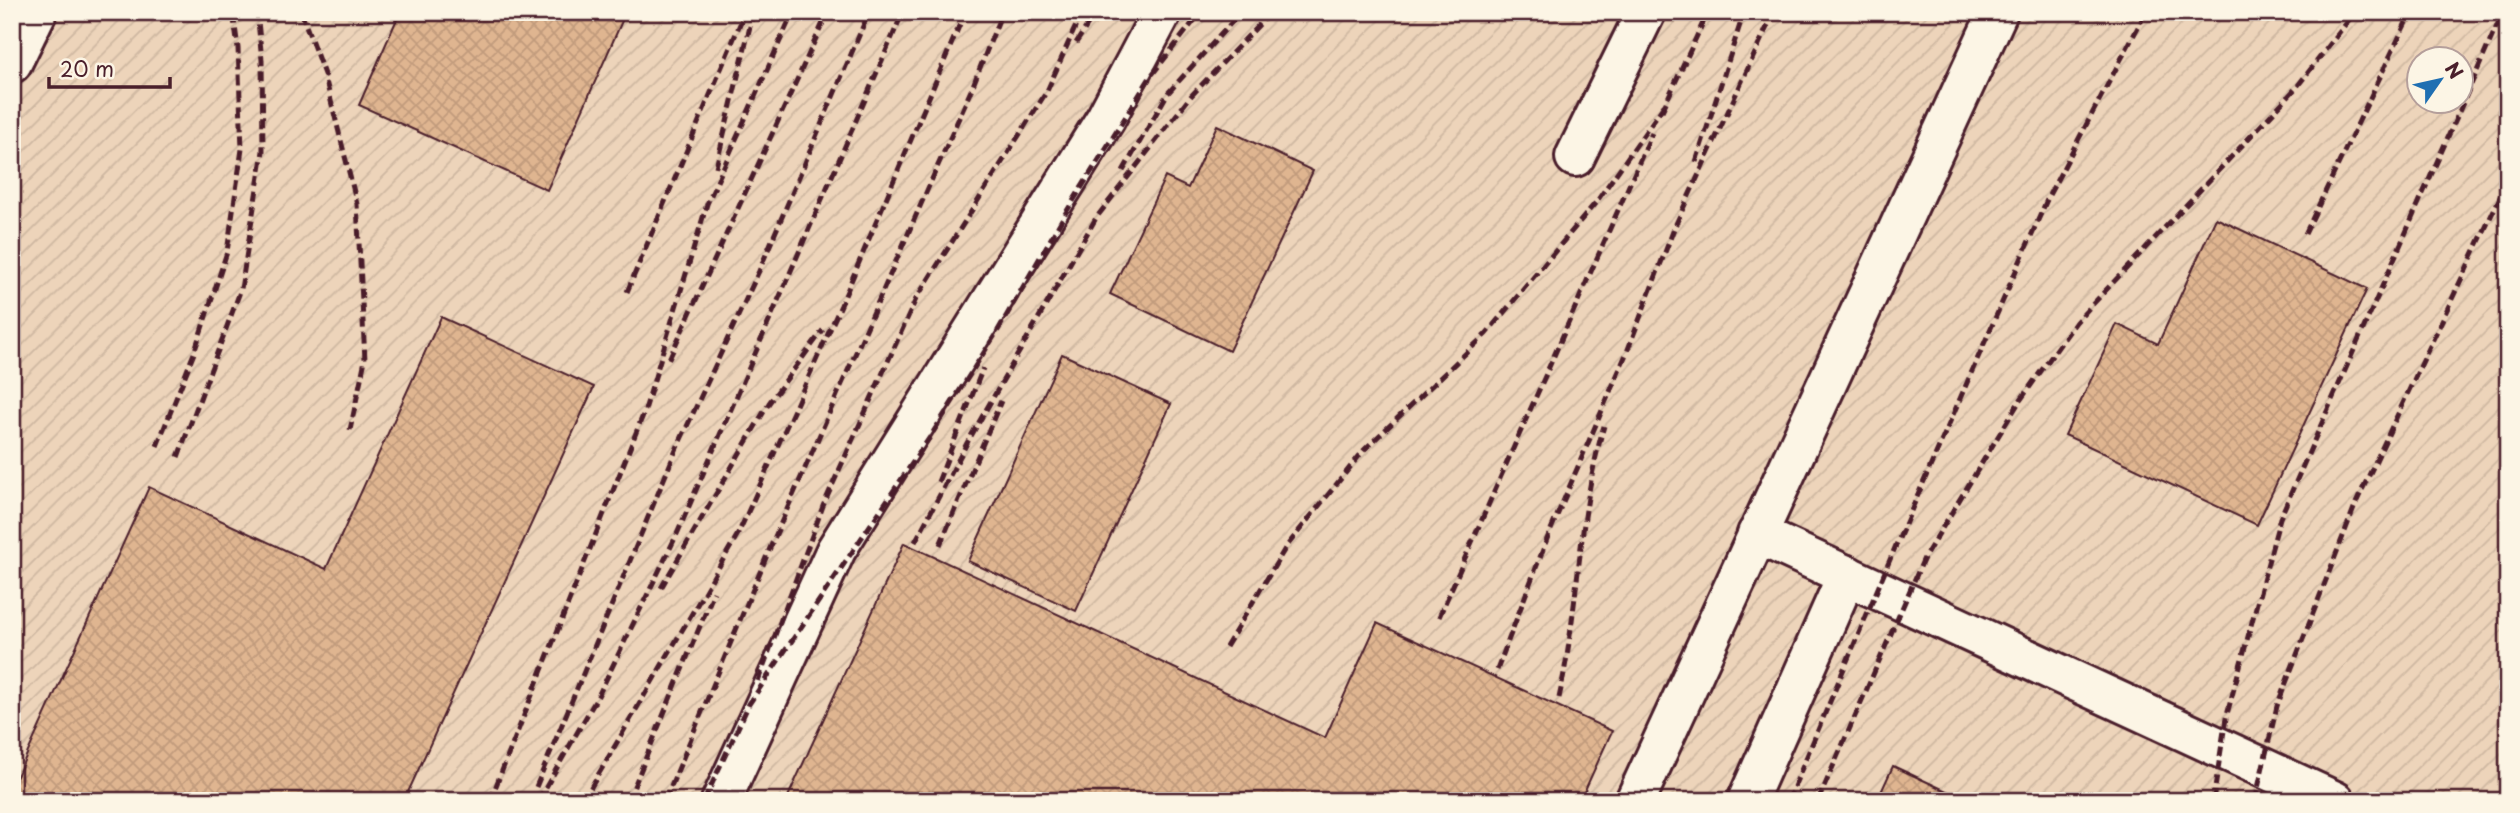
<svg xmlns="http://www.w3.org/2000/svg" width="2520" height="813" font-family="'Playpen Sans',sans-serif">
<defs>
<pattern id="industrial-furrows" width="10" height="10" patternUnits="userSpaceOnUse" patternTransform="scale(1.75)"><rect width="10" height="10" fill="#edd4ba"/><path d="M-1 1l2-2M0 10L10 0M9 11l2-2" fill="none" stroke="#cdb6a0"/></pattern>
<pattern id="building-cross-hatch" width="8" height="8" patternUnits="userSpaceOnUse" patternTransform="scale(1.75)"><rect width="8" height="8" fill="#dfb590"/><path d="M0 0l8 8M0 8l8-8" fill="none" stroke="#c19b7c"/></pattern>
</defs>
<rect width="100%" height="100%" fill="#f3e2cc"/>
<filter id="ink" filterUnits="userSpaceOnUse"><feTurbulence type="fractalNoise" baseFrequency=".0143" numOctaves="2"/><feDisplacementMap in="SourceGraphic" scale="14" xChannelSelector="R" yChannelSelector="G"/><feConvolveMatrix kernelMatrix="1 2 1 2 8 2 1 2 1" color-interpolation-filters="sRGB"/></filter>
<g filter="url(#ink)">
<!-- industrial -->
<path fill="url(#industrial-furrows)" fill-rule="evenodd" d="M 12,12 L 2508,12 L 2508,801 L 12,801 ZM 2418,60 L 2460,60 L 2460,102 L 2418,102 Z"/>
<!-- building -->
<g fill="url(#building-cross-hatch)" stroke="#4a1f2b" stroke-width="2">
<polygon points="400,12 626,12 547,190 359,105"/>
<polygon points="1217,125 1313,171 1229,351 1110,294 1165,177 1188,188"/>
<polygon points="2216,218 2367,289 2257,525 2065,435 2117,324 2158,344"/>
<polygon points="441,317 594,387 404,801 12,801 12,787 149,487 326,569"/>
<polygon points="1062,354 1171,404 1076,611 968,561"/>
<polygon points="904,543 1325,738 1377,623 1612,731 1580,801 786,801"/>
<polygon points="1893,766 1968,801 1877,801"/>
</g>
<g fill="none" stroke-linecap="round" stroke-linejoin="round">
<defs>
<g id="minor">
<polyline points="12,63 37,12"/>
<polyline points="1575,157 1646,12"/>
<polyline points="1757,534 2335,801"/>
<polyline points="721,801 836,550 1106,118 1162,12"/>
<polyline points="1635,801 1998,12"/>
<polyline points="1747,801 1847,575"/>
</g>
</defs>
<!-- minor casing -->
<use href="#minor" stroke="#4a1f2b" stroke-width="44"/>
<!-- minor -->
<use href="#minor" stroke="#fcf5e5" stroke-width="38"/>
<!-- rail -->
<g stroke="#4a1f2b" stroke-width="5" stroke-dasharray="10 5" stroke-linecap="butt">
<polyline points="301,12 325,77 357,204 365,360 350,430"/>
<polyline points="1076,43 1096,12"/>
<polyline points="1662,111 1708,12"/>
<polyline points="1696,162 1744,12"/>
<polyline points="716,167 753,14"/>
<polyline points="1123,171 1168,93 1241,12"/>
<polyline points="2305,234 2411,12"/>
<polyline points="627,292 745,12"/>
<polyline points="669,359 828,12"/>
<polyline points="157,446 194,353 227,252 242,149 238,48 233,12"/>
<polyline points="178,457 241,289 263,151 262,60 257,12"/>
<polyline points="938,482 983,368"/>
<polyline points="915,542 967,443 1096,218 1191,96 1271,12"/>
<polyline points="940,545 1001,401"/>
<polyline points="661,588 769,403 823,330"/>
<polyline points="1439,617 1652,133"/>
<polyline points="1226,647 1286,547 1364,450 1486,334 1597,201 1665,104"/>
<polyline points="1497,670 1547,539 1627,352 1675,226 1774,12"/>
<polyline points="758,681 823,506 916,299 1047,91 1082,12"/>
<path d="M 1559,698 C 1579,608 1578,513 1604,426"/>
<polyline points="536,787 676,450 759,271 869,12"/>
<polyline points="490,801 645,410 707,204 793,12"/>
<polyline points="538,801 598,696 677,534 903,12"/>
<polyline points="583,801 738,534 841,305 965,12"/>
<polyline points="628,801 714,592"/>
<polyline points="665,801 770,548 972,88 1002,12"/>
<polyline points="704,801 749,704 930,437 997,332 1065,214 1151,76 1201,12"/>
<polyline points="1788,801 1897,543 2049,195 2146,12"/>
<polyline points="1818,801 1924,558 2019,402 2076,322 2296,88 2355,12"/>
<polyline points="2213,801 2226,718 2280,518 2503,12"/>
<polyline points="2255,801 2277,706 2356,503 2508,180"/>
</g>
</g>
</g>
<!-- margin -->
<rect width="2520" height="813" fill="none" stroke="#fcf5e5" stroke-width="42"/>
<rect x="21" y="21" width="2478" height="771" fill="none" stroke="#4a1f2b" stroke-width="2.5" filter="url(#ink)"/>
<!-- north arrow -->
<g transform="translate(2440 80) rotate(56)"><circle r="33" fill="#fcf5e5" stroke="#b59f9b" stroke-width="2"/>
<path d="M0-5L12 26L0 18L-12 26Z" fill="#1f6fb2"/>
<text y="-10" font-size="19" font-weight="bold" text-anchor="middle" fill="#4a1f2b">N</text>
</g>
<!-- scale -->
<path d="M49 77v10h121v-10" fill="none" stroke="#4a1f2b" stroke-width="3.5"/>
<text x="60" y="77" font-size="21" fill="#4a1f2b" stroke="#fcf5e5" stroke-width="5" paint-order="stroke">20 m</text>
</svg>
